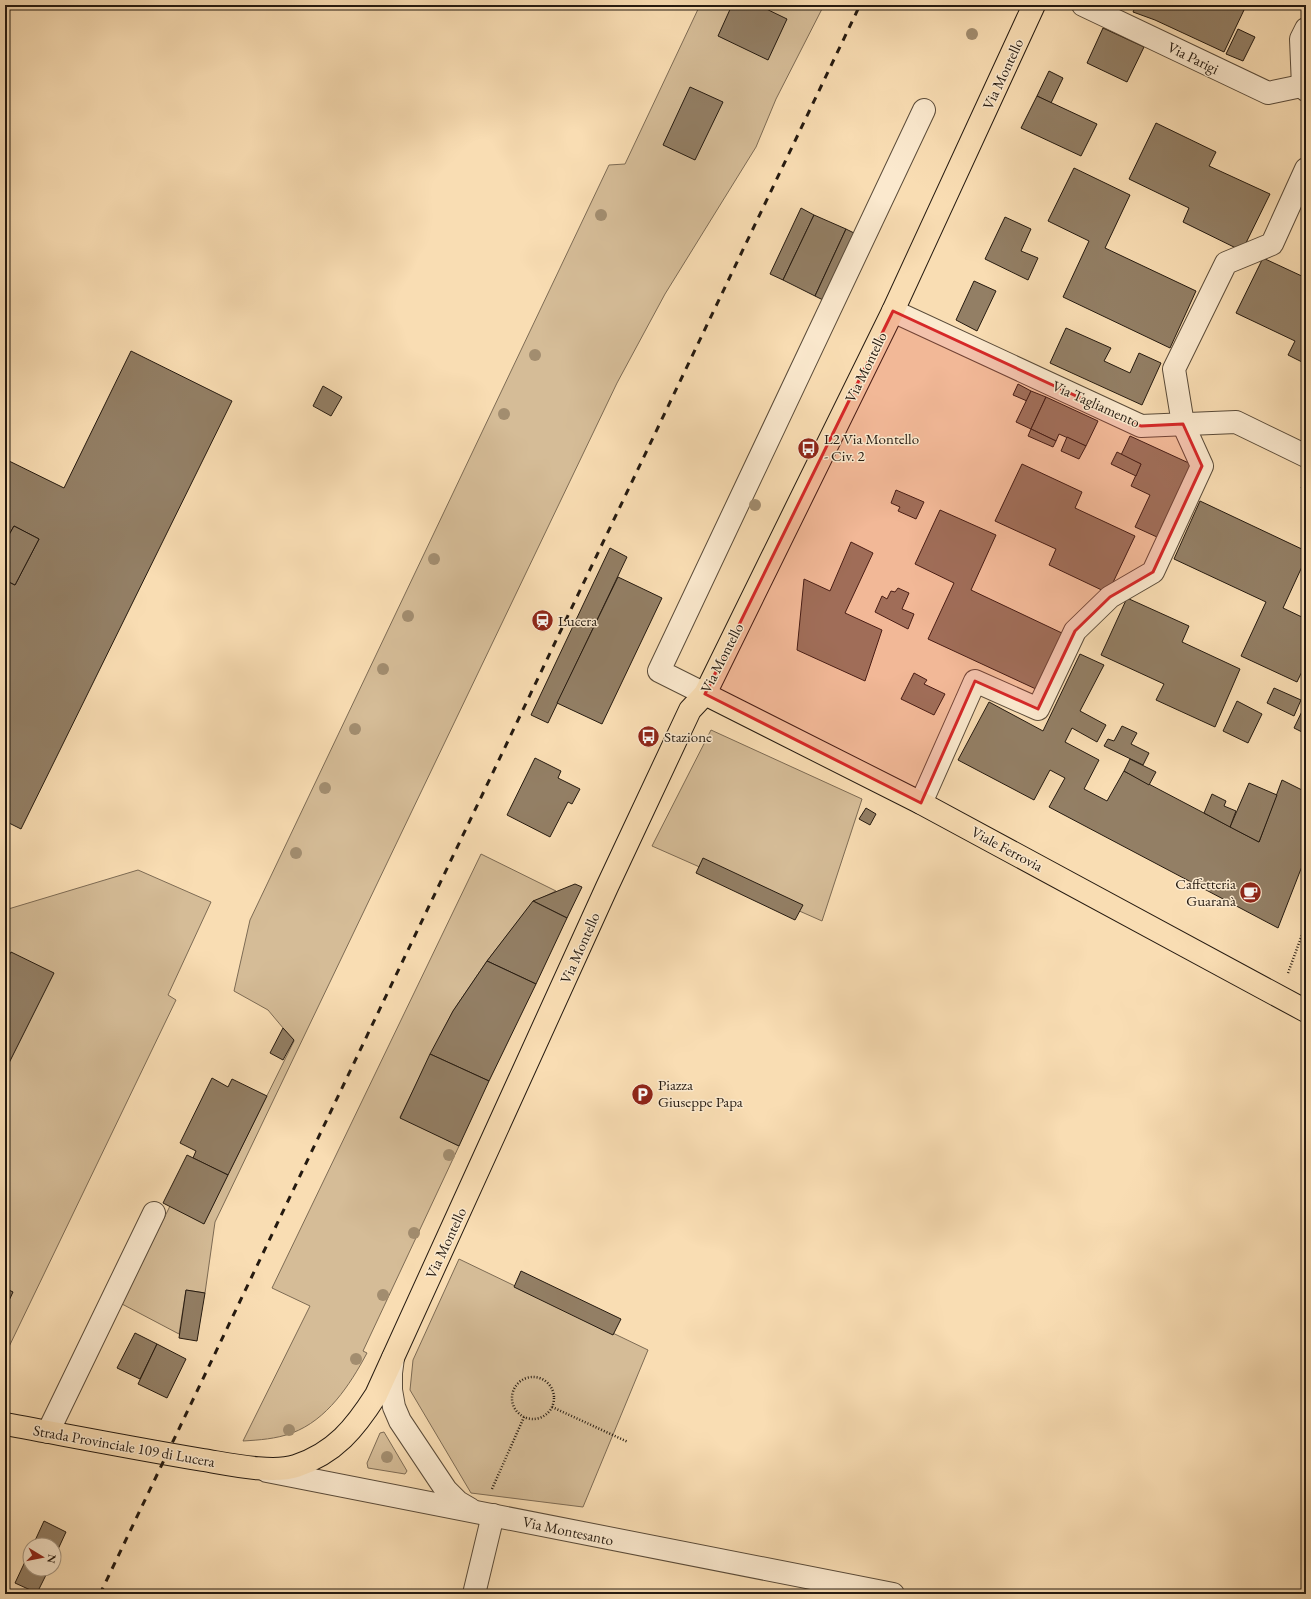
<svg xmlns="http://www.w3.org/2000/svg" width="1311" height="1599" font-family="'EB Garamond',serif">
<rect width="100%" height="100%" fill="#f9ddb3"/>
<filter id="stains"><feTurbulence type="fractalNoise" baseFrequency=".005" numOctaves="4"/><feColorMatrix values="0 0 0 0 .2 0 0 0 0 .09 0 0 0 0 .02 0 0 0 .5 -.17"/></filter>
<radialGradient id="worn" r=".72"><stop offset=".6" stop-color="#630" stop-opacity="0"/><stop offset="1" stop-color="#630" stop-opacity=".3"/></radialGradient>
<!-- green -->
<g fill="#d5bc97" stroke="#7d6b54">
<polygon points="700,5 824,5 776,99 756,147 665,294 617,383 215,1222 205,1293 186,1290 179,1334 122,1304 170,1206 204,1223 294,1041 268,1010 234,991 250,920 609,165 625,164"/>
<polygon points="711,730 862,799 822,921 652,846"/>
<path d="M 481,854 L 556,891 L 533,902 L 487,961 L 453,1011 L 400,1117 L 459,1146 L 363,1351 L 367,1353 C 350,1385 327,1420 292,1433 C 276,1439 259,1440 243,1441 L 310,1306 L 272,1288 Z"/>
<polygon points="138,870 211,902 168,995 176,1000 5,1355 5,910"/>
<polygon points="459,1259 648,1350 583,1507 471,1493 410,1390 413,1360"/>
<polygon points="384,1432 407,1471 405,1474 368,1468 367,1463 380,1433"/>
</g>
<!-- building -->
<g fill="#937f65" stroke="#251a10">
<polygon points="732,5 758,5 787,19 768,60 718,36"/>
<polygon points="1136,5 1234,5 1244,10 1224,52 1155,20 1133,12"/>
<polygon points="1103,28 1144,47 1127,82 1087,63"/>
<polygon points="1238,29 1255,37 1243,61 1226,54"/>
<polygon points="1049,71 1063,78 1051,103 1037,96"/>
<polygon points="690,87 723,102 695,160 663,145"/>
<polygon points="1037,96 1097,124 1081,156 1021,128"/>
<polygon points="1156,123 1216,152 1209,166 1270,194 1242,251 1183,222 1189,208 1129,179"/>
<polygon points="1074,168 1130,195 1105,248 1196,291 1170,348 1063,297 1089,241 1048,221"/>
<polygon points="801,208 814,215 783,280 770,274"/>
<polygon points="814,215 846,229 815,296 783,280"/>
<polygon points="1005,217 1031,229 1021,251 1038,258 1028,280 985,259"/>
<polygon points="846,229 860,236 829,303 815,296"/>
<polygon points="1263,258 1306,278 1306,364 1288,355 1295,341 1236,313"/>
<polygon points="974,281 996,291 977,331 956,320"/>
<polygon points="1066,328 1111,348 1104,361 1130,373 1139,353 1161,363 1142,405 1050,363"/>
<polygon points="131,351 232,401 21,829 5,821 5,580 15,585 39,539 14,526 5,542 5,459 64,488"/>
<polygon points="1018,384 1031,391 1027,401 1013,395"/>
<polygon points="323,386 342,397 331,416 313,406"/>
<polygon points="1031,391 1046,397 1031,429 1016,422"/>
<polygon points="1046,397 1098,421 1086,446 1059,434 1056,441 1031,429"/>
<polygon points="1031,429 1056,441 1053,447 1028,436"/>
<polygon points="1130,436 1191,464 1157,537 1135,527 1150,495 1131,486 1141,464 1121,455"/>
<polygon points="1067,437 1086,446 1079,459 1061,451"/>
<polygon points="1117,452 1141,464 1136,476 1111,464"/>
<polygon points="1022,464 1082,492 1075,508 1135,536 1108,593 1049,565 1056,549 995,521"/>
<polygon points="1306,478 1306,490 1301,488"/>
<polygon points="896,490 924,502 916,519 898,511 900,507 891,503"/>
<polygon points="1200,501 1306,551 1306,558 1283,608 1306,619 1306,663 1297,682 1241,656 1266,602 1174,559"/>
<polygon points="940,510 996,535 971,590 1064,634 1038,690 928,639 954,583 915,564"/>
<polygon points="14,526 39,539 15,585 5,580 5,542"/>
<polygon points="851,542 873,553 845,613 882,630 865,681 797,650 804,579 830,591"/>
<polygon points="610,548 627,557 548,723 531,715"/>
<polygon points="618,577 662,598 602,724 557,703"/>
<polygon points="898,588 909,593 902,609 914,614 908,629 875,612 882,596 887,599 891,591 895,592"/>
<polygon points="1127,598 1189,626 1182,642 1240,669 1215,727 1156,700 1164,684 1101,655"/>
<polygon points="1080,654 1104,665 1080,711 1106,725 1097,742 1072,728 1065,742 1099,760 1084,789 1107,801 1124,771 1259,842 1282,780 1304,791 1306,785 1306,856 1278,928 1049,807 1065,778 1050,770 1034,800 958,760 989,702 1043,731"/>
<polygon points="914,673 927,680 924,684 945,694 934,715 901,699"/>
<polygon points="1274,688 1301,700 1294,716 1267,703"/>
<polygon points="1237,701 1262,714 1248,743 1223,731"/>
<polygon points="1306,703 1306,734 1294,728"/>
<polygon points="1122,726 1137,733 1131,744 1149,753 1143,765 1104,746 1108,739 1114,741"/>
<polygon points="535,758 561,771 558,778 580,789 572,804 568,802 550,837 507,815"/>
<polygon points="1130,759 1156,772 1149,785 1124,771"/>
<polygon points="1249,783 1277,795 1259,842 1230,827"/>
<polygon points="1212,794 1226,801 1224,806 1236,811 1230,827 1204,813"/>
<polygon points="866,808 876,814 870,825 859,819"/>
<polygon points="703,858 803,905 795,920 696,873"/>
<polygon points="575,884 582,887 567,918 533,901"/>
<polygon points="533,901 567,918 536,984 487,961"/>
<polygon points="11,952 54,973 5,1071 5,963"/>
<polygon points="487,961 536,984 489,1081 430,1054 453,1011"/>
<polygon points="283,1028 294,1040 283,1060 270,1053"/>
<polygon points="430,1054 489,1081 459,1146 400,1118"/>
<polygon points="212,1078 228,1087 232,1079 267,1096 228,1175 193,1158 196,1151 180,1143"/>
<polygon points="187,1155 228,1175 204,1224 163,1203"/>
<polygon points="521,1271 621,1319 613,1335 514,1287"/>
<polygon points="5,1288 13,1292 5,1309"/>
<polygon points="186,1290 205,1293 197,1341 179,1338"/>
<polygon points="135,1333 157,1344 140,1379 117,1368"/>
<polygon points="157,1344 186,1359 167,1398 138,1384"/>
<polygon points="44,1521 66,1532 54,1558 54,1545 33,1545"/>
<polygon points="30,1551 30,1569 49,1569 37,1593 15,1583"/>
</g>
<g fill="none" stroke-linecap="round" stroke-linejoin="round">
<defs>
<g id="minor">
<polyline points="1083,5 1268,93 1306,85"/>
<polyline points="1306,29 1301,39 1303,86 1306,90"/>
<polyline points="893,311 1141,426 1236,422 1306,456"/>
<polyline points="705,694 659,671 924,110"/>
<polyline points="921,803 975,681 1038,709 1075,631 1110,597 1153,572 1202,466 1183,424 1174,369 1226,263 1272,244 1306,169"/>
<polyline points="393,1358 391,1373 391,1390 394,1407 400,1421 446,1490 458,1502 470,1509"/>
<polyline points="48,1432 154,1213"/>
<polyline points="267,1471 893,1594"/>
<polyline points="474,1594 493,1515"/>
</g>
<g id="major">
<polyline points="705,694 921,803 1306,1011"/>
<path d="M 5,1424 C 71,1436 137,1449 203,1460 C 228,1464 272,1474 296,1466 C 335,1453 355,1428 376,1395 L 607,887 L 690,710 L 705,694 L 893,311 L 1034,5"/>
</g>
</defs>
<!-- minor casing -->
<use href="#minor" stroke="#5a4b39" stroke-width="24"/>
<!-- major casing -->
<use href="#major" stroke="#251a10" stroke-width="24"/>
<!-- path -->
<g stroke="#251a10" stroke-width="2.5" stroke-dasharray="1 2" stroke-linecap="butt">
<polyline points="1288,973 1306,924"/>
<circle cx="533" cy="1398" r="21"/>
<polyline points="552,1407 628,1442"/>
<polyline points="492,1489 524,1417"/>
</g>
<!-- minor -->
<use href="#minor" stroke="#fbe9ce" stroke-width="22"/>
<!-- major -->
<use href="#major" stroke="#f9ddb3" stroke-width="22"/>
<!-- rail -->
<polyline stroke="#251a10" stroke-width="3" stroke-dasharray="7 7" stroke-linecap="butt" points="100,1594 860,5"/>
</g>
<!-- trees -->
<g fill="#a28d6f">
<circle cx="972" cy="34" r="6"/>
<circle cx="601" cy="215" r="6"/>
<circle cx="535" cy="355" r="6"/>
<circle cx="504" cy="414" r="6"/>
<circle cx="755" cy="505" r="6"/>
<circle cx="434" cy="559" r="6"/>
<circle cx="408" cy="616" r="6"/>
<circle cx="383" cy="669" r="6"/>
<circle cx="355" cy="729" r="6"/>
<circle cx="325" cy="788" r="6"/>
<circle cx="296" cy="853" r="6"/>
<circle cx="449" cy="1155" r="6"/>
<circle cx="414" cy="1233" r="6"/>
<circle cx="383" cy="1295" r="6"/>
<circle cx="356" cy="1359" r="6"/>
<circle cx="289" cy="1430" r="6"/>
<circle cx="387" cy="1457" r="6"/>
</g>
<!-- marked area -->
<path fill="#d62828" fill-opacity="0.2" stroke="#d62828" stroke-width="3" stroke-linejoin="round" d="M 893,311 L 1141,426 L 1183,424 L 1202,466 L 1153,572 L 1110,597 L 1075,631 L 1038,709 L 975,681 L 921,803 L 705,694 Z"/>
<!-- icons -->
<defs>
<symbol id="bus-disc" viewBox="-11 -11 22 22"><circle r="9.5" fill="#8f2418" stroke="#fbe9ce"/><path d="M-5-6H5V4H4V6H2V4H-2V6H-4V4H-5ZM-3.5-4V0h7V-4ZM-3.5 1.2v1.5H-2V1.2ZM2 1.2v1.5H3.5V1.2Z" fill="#fff"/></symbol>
<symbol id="station-disc" viewBox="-11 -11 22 22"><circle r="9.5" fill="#8f2418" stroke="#fbe9ce"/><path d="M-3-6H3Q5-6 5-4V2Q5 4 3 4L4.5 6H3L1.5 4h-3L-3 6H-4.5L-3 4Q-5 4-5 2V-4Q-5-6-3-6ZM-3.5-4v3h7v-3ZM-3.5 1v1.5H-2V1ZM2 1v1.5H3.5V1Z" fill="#fff"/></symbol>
<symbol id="cafe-disc" viewBox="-11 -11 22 22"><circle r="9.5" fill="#8f2418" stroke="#fbe9ce"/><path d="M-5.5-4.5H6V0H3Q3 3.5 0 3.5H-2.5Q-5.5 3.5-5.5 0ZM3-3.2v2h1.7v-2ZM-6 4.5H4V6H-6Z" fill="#fff"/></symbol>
<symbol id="parking-disc" viewBox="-11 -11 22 22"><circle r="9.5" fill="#8f2418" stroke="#fbe9ce"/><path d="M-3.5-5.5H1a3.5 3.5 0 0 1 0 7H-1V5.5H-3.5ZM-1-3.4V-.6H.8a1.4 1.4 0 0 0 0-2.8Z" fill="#fff"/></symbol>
</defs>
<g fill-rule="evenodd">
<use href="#bus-disc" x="796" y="436" width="25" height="25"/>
<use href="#station-disc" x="530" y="608" width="25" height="25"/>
<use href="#bus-disc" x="636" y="724" width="25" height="25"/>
<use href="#cafe-disc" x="1238" y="880" width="25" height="25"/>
<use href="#parking-disc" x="630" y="1082" width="25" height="25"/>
</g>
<g text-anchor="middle" stroke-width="3" stroke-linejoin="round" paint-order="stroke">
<!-- street labels -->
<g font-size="15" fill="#251a10" stroke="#fbe9ce">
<text transform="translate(1193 58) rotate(26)" y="5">Via Parigi</text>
<text transform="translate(1003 74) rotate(-65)" y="5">Via Montello</text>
<text transform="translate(866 367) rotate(-64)" y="5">Via Montello</text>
<text transform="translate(1096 404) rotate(24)" y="5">Via Tagliamento</text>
<text transform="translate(722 658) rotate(-63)" y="5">Via Montello</text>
<text transform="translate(1007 849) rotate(28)" y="5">Viale Ferrovia</text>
<text transform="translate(580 948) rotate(-66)" y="5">Via Montello</text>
<text transform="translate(446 1243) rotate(-65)" y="5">Via Montello</text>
<text transform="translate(124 1446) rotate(10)" y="5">Strada Provinciale 109 di Lucera</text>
<text transform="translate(568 1531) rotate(12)" y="5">Via Montesanto</text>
</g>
<!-- poi labels -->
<g font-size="15" fill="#251a10" stroke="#fbe9ce" text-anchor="start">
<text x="824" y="444">L2 Via Montello<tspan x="824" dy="17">- Civ. 2</tspan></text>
<text x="558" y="626">Lucera</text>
<text x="664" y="742">Stazione</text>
<text x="1236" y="889" text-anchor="end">Caffetteria<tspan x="1236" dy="17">Guaranà</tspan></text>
<text x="658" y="1090">Piazza<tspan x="658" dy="17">Giuseppe Papa</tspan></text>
</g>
</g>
<!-- margin -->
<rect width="1311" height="1599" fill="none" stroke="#f9ddb3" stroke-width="20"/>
<rect x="6" y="6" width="1299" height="1587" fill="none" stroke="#251a10" stroke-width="2"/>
<rect x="10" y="10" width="1291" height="1579" fill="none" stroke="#251a10"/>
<!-- north arrow -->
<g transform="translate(42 1557) rotate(100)"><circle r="19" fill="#fbe9ce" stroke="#a59682"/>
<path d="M0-3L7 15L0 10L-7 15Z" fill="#8f2418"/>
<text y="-6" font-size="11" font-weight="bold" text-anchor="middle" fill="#251a10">N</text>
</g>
<rect width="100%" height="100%" filter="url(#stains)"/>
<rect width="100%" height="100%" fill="url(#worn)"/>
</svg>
